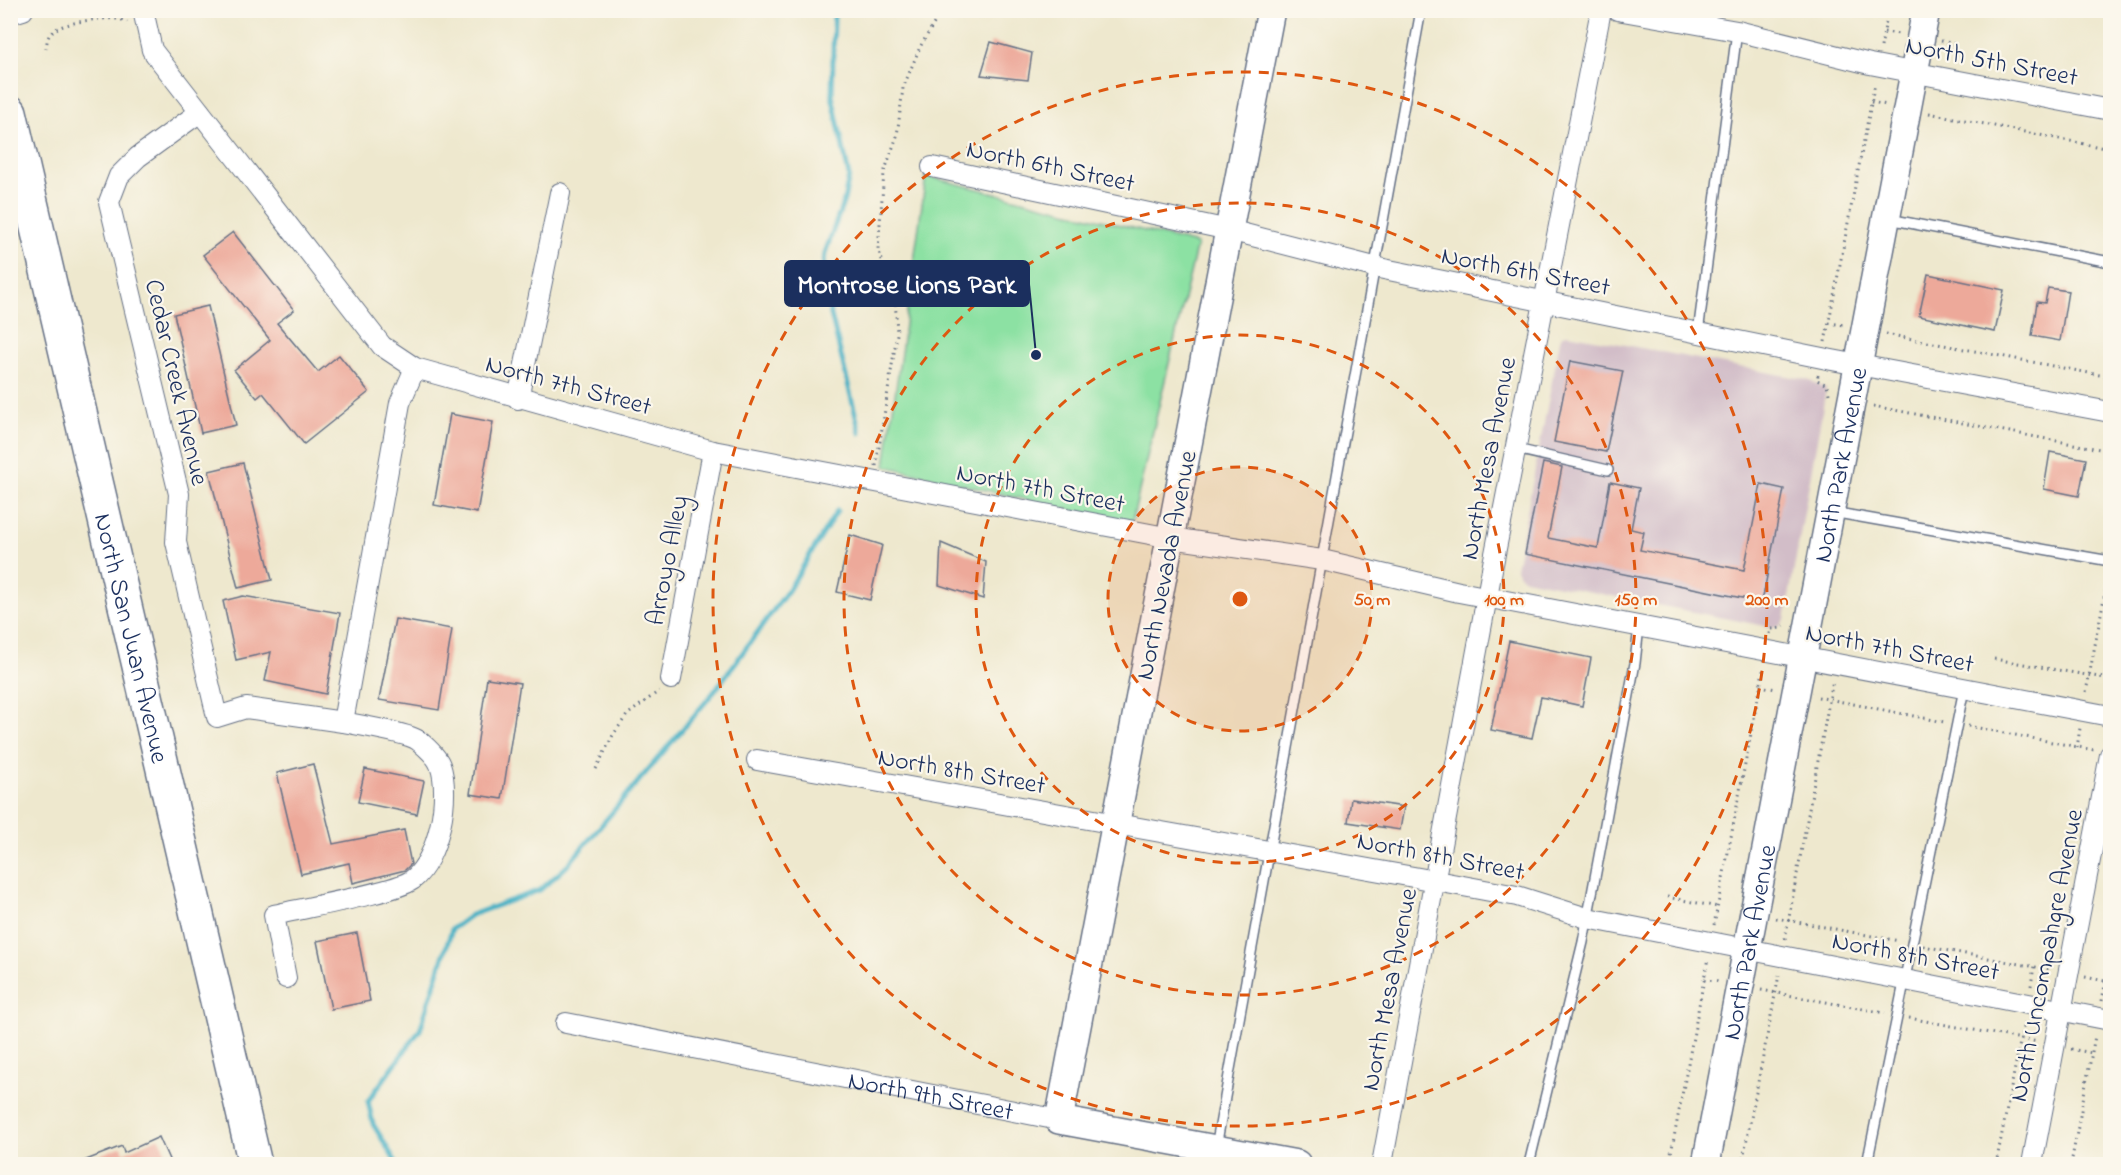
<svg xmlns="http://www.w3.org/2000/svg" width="2121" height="1175" font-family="'Indie Flower',sans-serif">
<rect width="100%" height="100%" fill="#fbf7ec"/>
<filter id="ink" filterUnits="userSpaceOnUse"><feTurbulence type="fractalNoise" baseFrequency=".0167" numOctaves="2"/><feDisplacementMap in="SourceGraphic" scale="12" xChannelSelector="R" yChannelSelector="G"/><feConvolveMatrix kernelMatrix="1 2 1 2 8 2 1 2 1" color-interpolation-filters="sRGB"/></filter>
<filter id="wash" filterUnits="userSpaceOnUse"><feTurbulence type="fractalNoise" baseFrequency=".008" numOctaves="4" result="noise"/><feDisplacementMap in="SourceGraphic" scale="24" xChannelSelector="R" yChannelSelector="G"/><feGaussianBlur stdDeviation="1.35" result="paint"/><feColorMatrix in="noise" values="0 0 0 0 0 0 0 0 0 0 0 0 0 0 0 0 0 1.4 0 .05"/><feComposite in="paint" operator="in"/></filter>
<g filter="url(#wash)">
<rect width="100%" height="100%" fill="#eee8ce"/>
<!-- industrial -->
<polygon fill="#d2bdc8" points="1568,334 1808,380 1826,389 1785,619 1780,626 1770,627 1525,579 1519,575 1516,569 1560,340 1562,335"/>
<!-- green -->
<polygon fill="#8ce1a3" stroke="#548880" stroke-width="1.5" points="926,176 1197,244 1131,525 885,466"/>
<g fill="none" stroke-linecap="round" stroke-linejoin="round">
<!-- stream -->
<g stroke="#47b1c5" stroke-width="5">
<polyline points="838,10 834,16 832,95 849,176 844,200 825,253 822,278 860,433"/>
<polyline points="397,1164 373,1124 368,1101 420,1030 452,929 471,915 540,890 566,867 714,692 789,589 837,511"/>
</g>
</g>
<g id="blocks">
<!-- building -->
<g fill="#eda99a">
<polygon points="991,42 1032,53 1028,80 981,75"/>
<polygon points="233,232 294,310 277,323 318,372 339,355 369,392 304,444 263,393 257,398 234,370 270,340 203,255"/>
<polygon points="1928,274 2004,290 1995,332 1919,316"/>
<polygon points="2048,288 2068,291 2060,341 2032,336 2037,302 2045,303"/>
<polygon points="208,306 236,425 201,433 174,314"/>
<polygon points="1570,361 1623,371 1606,452 1554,442"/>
<polygon points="450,414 493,422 477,513 434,505"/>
<polygon points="2050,452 2086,459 2079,496 2044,489"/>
<polygon points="243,463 272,580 238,588 209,471"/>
<polygon points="1543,463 1562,467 1548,538 1598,548 1610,482 1639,488 1631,529 1644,532 1640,550 1744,570 1761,484 1784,489 1762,602 1525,554"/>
<polygon points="850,535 882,545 870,600 837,592"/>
<polygon points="941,543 986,562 983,599 939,585"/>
<polygon points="243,596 340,613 326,694 265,681 271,652 236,660 223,601"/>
<polygon points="395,619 452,629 439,710 379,700"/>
<polygon points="1509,641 1591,658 1582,706 1541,697 1532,738 1491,730"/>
<polygon points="487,678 520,683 502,799 470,794"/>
<polygon points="313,764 333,844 404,830 411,864 405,870 353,883 349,863 301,874 277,773"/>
<polygon points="365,769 424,781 417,814 358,802"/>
<polygon points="1351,799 1404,807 1400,830 1348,822"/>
<polygon points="357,933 370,1001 331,1009 317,941"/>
<polygon points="159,1137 171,1164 76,1164 122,1146 124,1153"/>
</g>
</g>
</g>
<g filter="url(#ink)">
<use href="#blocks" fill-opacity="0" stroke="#657085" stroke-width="1.5"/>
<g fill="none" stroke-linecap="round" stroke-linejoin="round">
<defs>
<g id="lane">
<polyline points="1889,219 2110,262"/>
<polyline points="1698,333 1737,31"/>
<polyline points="1516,449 1608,470"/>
<polyline points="1832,512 2110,561"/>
<polyline points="1216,1147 1421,10"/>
<polyline points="1529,1164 1583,942 1635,663 1639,626"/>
<polyline points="1867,1164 1964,689"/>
</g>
<g id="street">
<polyline points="143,10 152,50 382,346 415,368 713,451 1171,538 1322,560 1459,592 2110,716"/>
<polyline points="1617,10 1737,31 1870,64 2110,110"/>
<polyline points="10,14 23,10"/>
<polyline points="200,112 138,157 119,176 109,202 179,494 176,542 217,717 246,708 343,722 400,403 415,368"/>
<polyline points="932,167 1229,230 1374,267 1832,360 2110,412"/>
<polyline points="518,399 560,193"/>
<polyline points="671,679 713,451"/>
<polyline points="757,760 1436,881 1517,896 1587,918 2110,1020"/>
<path d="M 286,978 L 274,915 C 301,908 394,893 412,880 C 439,859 451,795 440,765 C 437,757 425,746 419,741 C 409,733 358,725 343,722"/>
<path id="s1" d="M 566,1023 L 1059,1120"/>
<polyline points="1382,1164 1493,564 1601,10"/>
<polyline points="2032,1164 2110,755"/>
</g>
<g id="secondary">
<polyline points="1271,10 1059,1120 1297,1164"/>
<path id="s2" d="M 1706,1164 L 1926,10"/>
</g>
<g id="highway">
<path id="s3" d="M 10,112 L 255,1164"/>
</g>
</defs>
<!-- lane casing -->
<use href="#lane" stroke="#657085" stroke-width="12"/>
<!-- street casing -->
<use href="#street" stroke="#657085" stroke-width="22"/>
<!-- secondary casing -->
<use href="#secondary" stroke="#657085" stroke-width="30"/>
<!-- highway casing -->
<use href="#highway" stroke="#657085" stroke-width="36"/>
<!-- path -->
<g stroke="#657085" stroke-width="3" stroke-dasharray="1.5 4.5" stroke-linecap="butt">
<polyline points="1884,32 1899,34"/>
<polyline points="1941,41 1956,44"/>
<polyline points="1881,47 1888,10"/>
<path d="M 46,49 C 47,42 47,36 53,31 C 63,22 117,14 127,22"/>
<polyline points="1871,102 1887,105"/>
<polyline points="1929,113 2110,149"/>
<polyline points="1829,323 1845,325"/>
<polyline points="1886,334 2110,377"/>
<polyline points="1825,342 1875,83"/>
<polyline points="1818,375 1817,380 1827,385 1829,394"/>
<polyline points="1873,406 2110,451"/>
<polyline points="876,466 897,334 895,295 878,249 884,173 897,136 903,88 920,47 942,10"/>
<polyline points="1770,634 1771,629 1782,628 1785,624"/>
<polyline points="1994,659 2110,679"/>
<polyline points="1760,686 1776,689"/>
<polyline points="2086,692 2109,572"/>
<polyline points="1818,697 1944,722"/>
<polyline points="1968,726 2094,750"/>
<polyline points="2077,748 2080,728"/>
<polyline points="596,769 613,735 627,715 659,691"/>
<polyline points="1667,897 1718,907"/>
<polyline points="1776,918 1899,941"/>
<polyline points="1714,925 1764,666"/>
<polyline points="1785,939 1833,680"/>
<polyline points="1923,946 2052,970"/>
<polyline points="2085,977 2110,982"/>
<polyline points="1704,980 1720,981"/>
<polyline points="2031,986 2034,966"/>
<polyline points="1761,990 1885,1013"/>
<polyline points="2102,1001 2110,958"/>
<polyline points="1909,1018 2038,1042"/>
<polyline points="2071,1049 2092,1053"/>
<polyline points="1669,1164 1708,958"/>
<polyline points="1742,1164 1779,975"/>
<polyline points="1996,1164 2024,1022"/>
<polyline points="2071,1164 2095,1036"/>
</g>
<!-- lane -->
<use href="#lane" stroke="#fff" stroke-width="9"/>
<!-- street -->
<use href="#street" stroke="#fff" stroke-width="20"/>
<!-- secondary -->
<use href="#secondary" stroke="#fff" stroke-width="27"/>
<!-- highway -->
<use href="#highway" stroke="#fff" stroke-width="33"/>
</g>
</g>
<!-- distance rings -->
<circle cx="1240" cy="599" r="132" fill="#de5710" fill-opacity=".12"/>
<g fill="none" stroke="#de5710" stroke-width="3" stroke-dasharray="10 8">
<circle cx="1240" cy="599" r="132"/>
<circle cx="1240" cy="599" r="264"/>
<circle cx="1240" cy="599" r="396"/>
<circle cx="1240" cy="599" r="527"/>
</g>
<g text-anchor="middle" stroke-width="4.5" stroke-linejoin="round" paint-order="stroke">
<!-- street labels -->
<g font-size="26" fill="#1b2f5e" stroke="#fbf7ec">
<text transform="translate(1992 60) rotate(11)" y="9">North 5th Street</text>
<text transform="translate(1051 165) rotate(12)" y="9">North 6th Street</text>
<text transform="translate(1526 270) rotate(11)" y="9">North 6th Street</text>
<text transform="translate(178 382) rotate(77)" y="9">Cedar Creek Avenue</text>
<text transform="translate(569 384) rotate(15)" y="9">North 7th Street</text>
<text transform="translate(1487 458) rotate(-79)" y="9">North Mesa Avenue</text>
<text dy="9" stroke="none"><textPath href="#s2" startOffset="712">North Park Avenue</textPath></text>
<text transform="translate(1041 487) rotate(11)" y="9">North 7th Street</text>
<text transform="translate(666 560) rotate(-79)" y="9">Arroyo Alley</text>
<text transform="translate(1165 565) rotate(-79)" y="9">North Nevada Avenue</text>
<text dy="9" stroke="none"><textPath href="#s3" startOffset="540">North San Juan Avenue</textPath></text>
<text transform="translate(1890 647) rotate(11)" y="9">North 7th Street</text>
<text transform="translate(962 770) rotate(10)" y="9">North 8th Street</text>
<text transform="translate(1441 855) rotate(11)" y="9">North 8th Street</text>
<text dy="9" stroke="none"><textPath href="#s2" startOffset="226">North Park Avenue</textPath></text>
<text transform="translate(1916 955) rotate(11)" y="9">North 8th Street</text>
<text transform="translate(2045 955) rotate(-79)" y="9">North Uncompahgre Avenue</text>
<text transform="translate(1388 989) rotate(-79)" y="9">North Mesa Avenue</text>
<text dy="9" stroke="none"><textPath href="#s1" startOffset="372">North 9th Street</textPath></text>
</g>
</g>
<circle cx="1240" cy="599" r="9" fill="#de5710" stroke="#fbf7ec" stroke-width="3"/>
<g font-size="18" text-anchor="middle" font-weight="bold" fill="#de5710" stroke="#fbf7ec" stroke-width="4.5" stroke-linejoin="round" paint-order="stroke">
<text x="1372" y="605">50 m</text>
<text x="1504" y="605">100 m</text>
<text x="1636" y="605">150 m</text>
<text x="1767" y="605">200 m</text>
</g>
<!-- callouts -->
<path fill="none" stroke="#1b2f5e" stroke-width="2" d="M1036 355L1029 284"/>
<circle fill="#1b2f5e" stroke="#fbf7ec" stroke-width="2" cx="1036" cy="355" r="6"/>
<rect fill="#1b2f5e" stroke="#1b2f5e" stroke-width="2" x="785" y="261" width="244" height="45" rx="6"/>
<g font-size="27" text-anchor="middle" font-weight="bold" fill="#fff">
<text x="907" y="293">Montrose Lions Park</text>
</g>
<!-- margin -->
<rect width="2121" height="1175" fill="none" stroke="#fbf7ec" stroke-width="36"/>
</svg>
